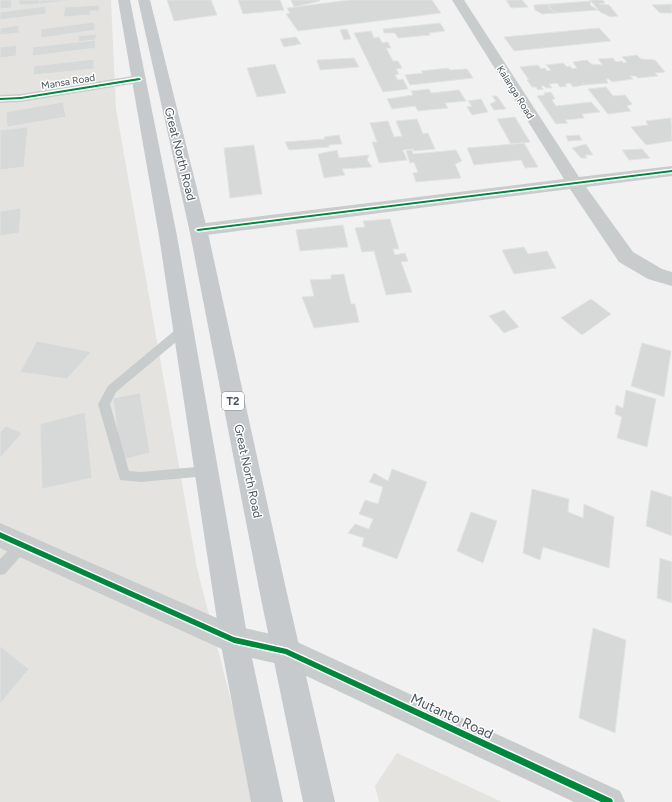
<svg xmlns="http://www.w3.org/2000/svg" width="672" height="802" font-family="Figtree,sans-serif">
<rect width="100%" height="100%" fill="#f1f1f1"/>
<!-- commercial -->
<g fill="#e5e3df">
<polygon points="0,0 111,0 116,109 197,568 257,802 0,802"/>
<polygon points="397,753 502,802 379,802 375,786"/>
</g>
<!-- building -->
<g fill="#d7d9d9" stroke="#e2e3e4">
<polygon points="0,0 12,0 11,8 0,9"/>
<polygon points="19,0 40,0 40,4 19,5"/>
<polygon points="40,0 76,0 40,4"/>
<polygon points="167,0 211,0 217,15 174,21"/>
<polygon points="238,0 280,0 284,10 243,14"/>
<polygon points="291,0 319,0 320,1 294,7"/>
<polygon points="349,0 432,0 441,13 298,31 286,14 290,13 287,8"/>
<polygon points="506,0 522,0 528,7 511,8"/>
<polygon points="590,0 603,0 605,3 599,4 609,5 618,16 611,17 600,12"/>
<polygon points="591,1 590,5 598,10 557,13 549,8 550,4"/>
<polygon points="550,4 549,8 557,13 542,14 535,10 534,5"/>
<polygon points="672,4 672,13 660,13 652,5"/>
<polygon points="100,5 99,11 91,11 90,15 63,17 65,7"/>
<polygon points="46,6 46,14 0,20 0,12"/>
<polygon points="94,22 95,30 41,38 41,29"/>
<polygon points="440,23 445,31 429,33 430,35 398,38 395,33 384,33 383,29"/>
<polygon points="19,25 19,33 0,35 0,28"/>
<polygon points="599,28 611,41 514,51 504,37"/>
<polygon points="347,29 351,39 344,40 340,30"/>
<polygon points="371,31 374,38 379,37 382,43 388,42 391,48 386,48 393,61 398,61 402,68 396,69 399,74 395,75 398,80 403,79 408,89 383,92 354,33"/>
<polygon points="97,34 95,40 79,42 78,36"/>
<polygon points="296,37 301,44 284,47 280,39"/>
<polygon points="95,40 96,48 32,56 33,47"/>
<polygon points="17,45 16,56 0,58 0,47"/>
<polygon points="637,55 641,59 655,60 665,72 655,73 658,76 638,78 636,76 630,76 633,79 612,82 609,79 606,79 608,83 584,85 582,82 584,85 573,87 570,83 565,84 567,86 560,87 557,83 549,84 552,88 546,88 544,86 541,86 543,89 538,90 536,87 532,87 527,80 529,80 520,67 538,65 541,69 545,68 547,71 551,70 546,65 563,63 567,67 570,66 572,69 577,68 573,62 587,60 591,64 603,65 598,59 613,58 616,62 622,61 623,63 627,62 622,57"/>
<polygon points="354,58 359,67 320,70 317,60"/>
<polygon points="94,59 94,69 33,75 34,66"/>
<polygon points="275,64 286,93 257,97 247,68"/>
<polygon points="448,68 450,70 467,69 473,78 410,85 405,75 423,73 421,71"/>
<polygon points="606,87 613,96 625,95 632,104 627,106 631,111 608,114 588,89"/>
<polygon points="429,89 431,93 459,90 466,101 445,103 448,108 418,111 415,106 392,109 387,99 413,95 411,91"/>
<polygon points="551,92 555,99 552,100 556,106 591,102 600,112 582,114 584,118 565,120 568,123 556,124 537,96 545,95 544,93"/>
<polygon points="492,96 497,96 506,109 494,110 490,104 496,101"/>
<polygon points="481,99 488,112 472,115 467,107 472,106 468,101"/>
<polygon points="63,102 66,117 7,127 6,112"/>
<polygon points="515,117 530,142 511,144 497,119"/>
<polygon points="671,118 672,141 646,145 631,127 648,125 646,121"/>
<polygon points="417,119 423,134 428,133 435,149 414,151 413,149 403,150 407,160 379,163 372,142 377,142 370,123 388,121 394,137 402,136 396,121"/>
<polygon points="28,127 24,167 0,170 0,130"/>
<polygon points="339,135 342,144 329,145 329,147 289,150 285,142 325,139 324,137"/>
<polygon points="579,135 582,140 568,141 566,136"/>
<polygon points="524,143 538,167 525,168 521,160 474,165 467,148"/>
<polygon points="586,144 593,155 585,155 587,158 581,158 572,148"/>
<polygon points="254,145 262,194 230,198 224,148"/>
<polygon points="642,149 650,158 629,160 622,150"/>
<polygon points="337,150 339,158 369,155 367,160 372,167 342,169 345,175 324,178 318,154"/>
<polygon points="412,150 413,154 456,150 462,161 455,164 461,178 416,182 413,173 418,172 414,162 410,163 406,151"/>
<polygon points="21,208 19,233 0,236 0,211"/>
<polygon points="390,219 399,249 393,249 395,255 405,253 408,261 401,262 412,292 386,295 374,251 362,252 355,228 365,227 363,221"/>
<polygon points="343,225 348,247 300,251 296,230"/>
<polygon points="524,247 528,254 547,251 556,268 514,274 502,250"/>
<polygon points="344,274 351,304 355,304 359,322 314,328 302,297 314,296 310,280 331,279 331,275"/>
<polygon points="591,299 611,314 582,335 561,318"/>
<polygon points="504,310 519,327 504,333 489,316"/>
<polygon points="37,341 91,352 67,379 20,372"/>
<polygon points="642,343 671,351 664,397 631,386"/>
<polygon points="626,390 656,399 647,447 617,438 622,417 615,414 616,405 623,408"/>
<polygon points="140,393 150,453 121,460 113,398"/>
<polygon points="85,412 92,478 42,489 40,424"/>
<polygon points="6,426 22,433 0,458 0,432"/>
<polygon points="392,469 427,482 397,559 362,546 364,538 348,533 355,524 369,529 373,519 359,514 365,500 378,504 383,487 369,482 374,473 388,481"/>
<polygon points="532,489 569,499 568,512 583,518 584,504 614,517 609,568 543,547 540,560 523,553"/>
<polygon points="651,490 672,497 672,536 646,526"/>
<polygon points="471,512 497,521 483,563 457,551"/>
<polygon points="660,558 672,562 672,603 657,598"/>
<polygon points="593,628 626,640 615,733 579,718"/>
<polygon points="0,646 29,669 0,704"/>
</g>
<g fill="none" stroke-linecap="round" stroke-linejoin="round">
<!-- service -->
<g fill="#c9cccc" fill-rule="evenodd">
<polygon points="184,325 188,326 189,329 188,332 116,392 110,404 129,471 141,472 207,466 211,467 213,471 211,475 207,476 141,482 120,480 98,404 108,386 180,326"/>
<polygon points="22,539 27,541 28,545 27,549 5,574 0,575 0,559 17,541"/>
</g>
<!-- minor -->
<g fill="#c9cccc" fill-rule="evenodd">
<polygon points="452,0 464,0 579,177 672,166 672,176 586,187 633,252 662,269 672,272 672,286 648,279 619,262 570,189 198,236 192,234 189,230 192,226 198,224 564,179"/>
<polygon points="139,75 144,76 146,79 144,82 21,102 0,103 0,95 21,94"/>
<polygon points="0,523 235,626 285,637 295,641 620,791 625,802 574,802 283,665 234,654 224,650 0,548"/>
</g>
<!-- primary -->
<g fill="#c6cacc" fill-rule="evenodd">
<polygon points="118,0 130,0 177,236 248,640 283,802 251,802 220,640 159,236"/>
<polygon points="138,0 150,0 208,233 286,589 335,802 303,802 259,589 190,233"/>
</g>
<defs>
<g id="cycleway">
<polygon points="139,78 141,79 140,80 21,99 0,100 0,98 21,97"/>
<polygon points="672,170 672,172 198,231 196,230 198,229"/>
<polygon points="0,532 234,637 287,649 612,799 613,802 601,802 285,654 234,643 0,538"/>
</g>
</defs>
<!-- cycleway casing -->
<use href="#cycleway" stroke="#fff" stroke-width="3"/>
<!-- cycleway -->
<use href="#cycleway" fill="#00873e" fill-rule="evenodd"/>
</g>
<g text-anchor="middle" stroke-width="3" stroke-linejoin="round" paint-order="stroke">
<!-- far-street labels -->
<g font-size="10" fill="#49555c" stroke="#fff">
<text transform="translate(68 81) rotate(-9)" y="4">Mansa Road</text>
<text transform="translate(516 92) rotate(58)" y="4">Kalanga Road</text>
</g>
<!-- shield labels -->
<rect fill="#fff" stroke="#80888d" stroke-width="1" x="222" y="392" width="22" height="18" rx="3"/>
<g font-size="11" font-weight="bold" fill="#49555c">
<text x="233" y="405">T2</text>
</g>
<!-- street labels -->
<g font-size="12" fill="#49555c" stroke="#fff">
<text transform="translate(180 154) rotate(76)" y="4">Great North Road</text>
<text transform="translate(248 471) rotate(78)" y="4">Great North Road</text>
</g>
<!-- near-street labels -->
<g font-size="14" fill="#49555c" stroke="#fff">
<text transform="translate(452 716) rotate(25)" y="5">Mutanto Road</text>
</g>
</g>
</svg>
